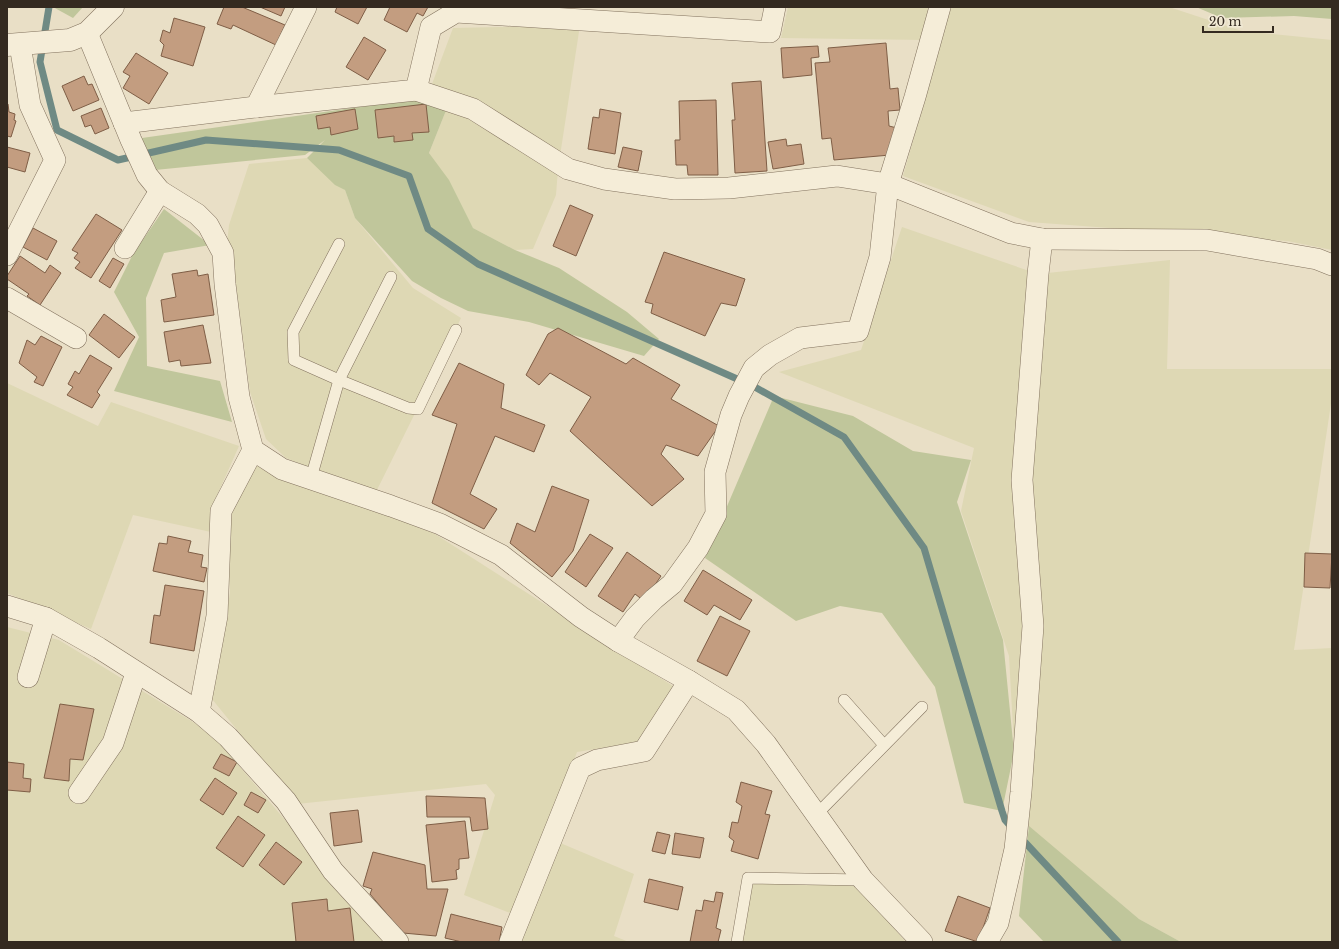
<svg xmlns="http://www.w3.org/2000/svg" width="1339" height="949" font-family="'Libre Baskerville',serif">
<rect width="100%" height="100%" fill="#e9dfc6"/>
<!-- farmland -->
<g fill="#ded8b4">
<polygon points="788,7 928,7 925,40 781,38"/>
<polygon points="951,7 1169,7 1242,31 1332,40 1332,250 1287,241 1029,222 903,176"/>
<polygon points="580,25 558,169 556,195 533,249 515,250 473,228 429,153 449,103 432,84 453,28"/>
<polygon points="307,158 345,190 355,218 413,288 461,318 427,389 375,494 286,458 266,439 250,392 235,278 227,244 229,225 249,164"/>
<polygon points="902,227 1038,274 1170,260 1167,369 1332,369 1332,397 1294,650 1332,648 1332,942 1181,942 1139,919 1018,818 1009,656 961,511 974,448 779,372 861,350"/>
<polygon points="7,383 98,426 111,402 239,446 215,500 211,532 133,515 91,629 7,593"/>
<polygon points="258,464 435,534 676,688 638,742 577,752 546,837 634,874 614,936 629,942 515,942 518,916 464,895 495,795 486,784 297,804 212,699 230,593 227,517"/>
<polygon points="7,627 59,640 211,733 389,942 7,942"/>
<polygon points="748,878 854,883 906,942 738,942"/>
</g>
<!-- green -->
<g fill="#c0c69b">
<polygon points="53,7 83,7 73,18"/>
<polygon points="1196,7 1332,7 1332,19 1294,16 1222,18"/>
<polygon points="415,99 449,103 429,153 449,180 473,228 515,250 559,268 627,312 659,339 644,356 529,322 468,311 441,298 412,281 355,218 345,190 335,185 307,158 325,140 305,155 155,170 142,138"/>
<polygon points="164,209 210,245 164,253 146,298 147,366 220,381 232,422 114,391 139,337 114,292 133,254"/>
<polygon points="774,396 853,416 913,451 971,460 957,502 1003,640 1014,752 1002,811 964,803 935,687 882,613 840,606 796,621 705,558"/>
<polygon points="1029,826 1139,919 1181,942 1044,942 1019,916"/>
</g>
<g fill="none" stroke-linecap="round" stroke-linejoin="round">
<!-- stream -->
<g stroke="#6f8a84" stroke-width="7">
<polyline points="49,7 40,62 57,130 118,160 206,140 339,150 409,176 428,229 478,264 753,386 844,437 924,548 1002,811 1005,820 1013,829"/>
<polyline points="1020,837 1118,942"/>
</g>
</g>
<!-- building -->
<g fill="#c39d80" stroke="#7f5e46">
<polygon points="224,7 242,7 285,25 276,45 233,25 231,29 217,24"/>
<polygon points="260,7 285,7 281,16"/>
<polygon points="337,7 367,7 358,24 335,12"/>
<polygon points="390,7 428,7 423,16 417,13 407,32 384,20"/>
<polygon points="174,18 205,27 193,66 161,56 164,45 160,41 163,30 170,33"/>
<polygon points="364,37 386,50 368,80 346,67"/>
<polygon points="886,43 890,89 898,88 900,110 888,111 889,126 897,128 890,155 834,160 831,138 822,139 815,63 830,62 828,48"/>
<polygon points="818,46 819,57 811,58 812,75 783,78 781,48"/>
<polygon points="136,53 168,73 149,104 123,88 130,76 123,72"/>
<polygon points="84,76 88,85 92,84 99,100 73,111 62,86"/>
<polygon points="761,81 767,171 735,173 732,120 735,120 732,83"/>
<polygon points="716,100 718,175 688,175 687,165 676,165 675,140 680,140 679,101"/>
<polygon points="7,104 8,104 9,112 15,114 14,120 16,121 11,137 7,136"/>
<polygon points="426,104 429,132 412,133 413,140 394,142 394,136 378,138 375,110"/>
<polygon points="101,108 109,128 95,134 91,125 85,127 81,116"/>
<polygon points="355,109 358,129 331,135 330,127 318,129 316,116"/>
<polygon points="600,109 621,113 615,154 588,149 593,117 599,118"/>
<polygon points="786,139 787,146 801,144 804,164 773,169 768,142"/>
<polygon points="7,147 30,153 25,172 7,167"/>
<polygon points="623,147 642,151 638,171 618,167"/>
<polygon points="570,205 593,215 576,256 553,246"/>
<polygon points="96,214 122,230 91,278 75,268 80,262 74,258 78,253 72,250"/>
<polygon points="33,228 57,241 47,260 23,247"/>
<polygon points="664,252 745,279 736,306 721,303 705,336 651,313 653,304 645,302"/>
<polygon points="20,256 45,273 50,265 61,273 40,305 27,296 29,294 7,279 7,276"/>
<polygon points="113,258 124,264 110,288 99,281"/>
<polygon points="197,270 198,276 208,274 214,315 164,322 161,300 176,297 172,274"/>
<polygon points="104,314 135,337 119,358 89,335"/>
<polygon points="203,325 211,363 181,366 180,360 169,362 164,332"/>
<polygon points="558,328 626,364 633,358 680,385 671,399 719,426 698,456 666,445 661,454 684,479 652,506 570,431 591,397 550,373 539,385 526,375 548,334"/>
<polygon points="41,336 62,347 43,386 34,382 37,377 19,363 27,340 35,345"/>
<polygon points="90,355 112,368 97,392 100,395 92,408 67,395 73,387 68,384 75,371 79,374"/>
<polygon points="459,363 504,384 501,408 545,425 534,452 495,436 470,494 497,509 484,529 432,503 457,424 432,415"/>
<polygon points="552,486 589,500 573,551 552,577 510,543 517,523 535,532"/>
<polygon points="590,534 613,548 586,587 565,572"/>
<polygon points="168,536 191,541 188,552 203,555 201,567 207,568 204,582 153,571 159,543 167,544"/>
<polygon points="627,552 661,576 644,601 635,594 623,612 598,596"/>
<polygon points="1305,553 1332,554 1330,588 1304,587"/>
<polygon points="703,570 752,600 740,620 714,605 707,615 684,601"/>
<polygon points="165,585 204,591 194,651 150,643 154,615 160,616"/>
<polygon points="720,616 750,631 727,676 697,661"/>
<polygon points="60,704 94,709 83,760 70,759 69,781 44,778"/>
<polygon points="221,754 237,762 229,776 213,768"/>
<polygon points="7,762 24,764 23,778 31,779 30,792 7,790"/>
<polygon points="215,778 237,793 223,815 200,800"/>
<polygon points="741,782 772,791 765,814 770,815 758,859 731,851 734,841 729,837 732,822 738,823 742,806 736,802"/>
<polygon points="251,792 266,800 258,813 244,805"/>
<polygon points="426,796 485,798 488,829 472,831 470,817 427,817"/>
<polygon points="358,810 362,842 334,846 330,813"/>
<polygon points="238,816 265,835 243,867 216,848"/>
<polygon points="465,821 469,858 459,859 459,869 456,870 457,879 432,882 426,825"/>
<polygon points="657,832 670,835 665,854 652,851"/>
<polygon points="675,833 704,838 700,858 672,854"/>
<polygon points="276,842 302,862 284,885 259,865"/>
<polygon points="373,852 425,865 427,889 448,889 436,936 403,933 370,894 372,889 363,886"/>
<polygon points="649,879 683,887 678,910 644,902"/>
<polygon points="716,892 723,893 716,928 721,930 718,942 690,942 696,910 702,911 704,900 714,902"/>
<polygon points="958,896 990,908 978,942 945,931"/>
<polygon points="327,899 328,911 350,908 354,942 296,942 292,903"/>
<polygon points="451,914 502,927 499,942 462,942 445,938"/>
</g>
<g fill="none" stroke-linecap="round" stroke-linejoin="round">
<defs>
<g id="service">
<polyline points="339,244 293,332 294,360 339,380 408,408 418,409 456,330"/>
<polyline points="311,478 339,380 391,277"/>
<polyline points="844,700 884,745"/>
<polyline points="816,815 922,707"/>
<polyline points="737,942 748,878 863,880"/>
</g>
<g id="minor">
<polyline points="87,33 131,140 147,175 160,191 197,214 208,225 223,253 225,284 239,397 253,450 282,469 391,506 440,524 501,555 581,617 618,641 689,681 736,710 766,744 863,880 922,942"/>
<polyline points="416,90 473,109 568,169 604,179 675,189 729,188 837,176 888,184 1011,233 1042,239 1207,240 1317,259 1332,265"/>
<polyline points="256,107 306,7"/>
<polyline points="124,123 256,107 416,90 431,27 456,12 770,32 775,7"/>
<polyline points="125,248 160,191"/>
<polyline points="7,255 55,160 30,105 20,45"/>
<polyline points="7,298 76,338"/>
<polyline points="7,606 46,618 99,648 199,712 228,737 286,801 333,871 398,942"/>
<polyline points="618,641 635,618 654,599 672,584 698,548 716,514 715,472 731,415 739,396 754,368 770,355 800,338 858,331 880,257 888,184 915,97 940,7"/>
<polyline points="28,677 46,618"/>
<polyline points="199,712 217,616 221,511 253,450"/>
<polyline points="79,793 113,743 136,673"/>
<polyline points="510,942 580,768 597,760 644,751 689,681"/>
<polyline points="987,942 998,923 1015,849 1021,792 1033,626 1022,480 1038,274 1042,239"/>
</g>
<polyline id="tertiary" points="7,45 70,40 87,33 113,7"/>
</defs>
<!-- service casing -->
<use href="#service" stroke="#82725e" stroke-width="12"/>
<!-- minor casing -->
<use href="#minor" stroke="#82725e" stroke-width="22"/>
<!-- tertiary casing -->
<use href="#tertiary" stroke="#82725e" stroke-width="23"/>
<!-- service -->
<use href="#service" stroke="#f5edd8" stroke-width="11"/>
<!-- minor -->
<use href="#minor" stroke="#f5edd8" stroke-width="21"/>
<!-- tertiary -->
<use href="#tertiary" stroke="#f5edd8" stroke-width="22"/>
</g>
<!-- border -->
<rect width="1339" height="949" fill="none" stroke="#342a20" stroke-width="16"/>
<!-- scale -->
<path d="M1203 26v6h70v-6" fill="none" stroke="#342a20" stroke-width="2"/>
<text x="1209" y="26" font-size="12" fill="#342a20" stroke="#f1ead5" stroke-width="3" paint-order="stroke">20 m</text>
</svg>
